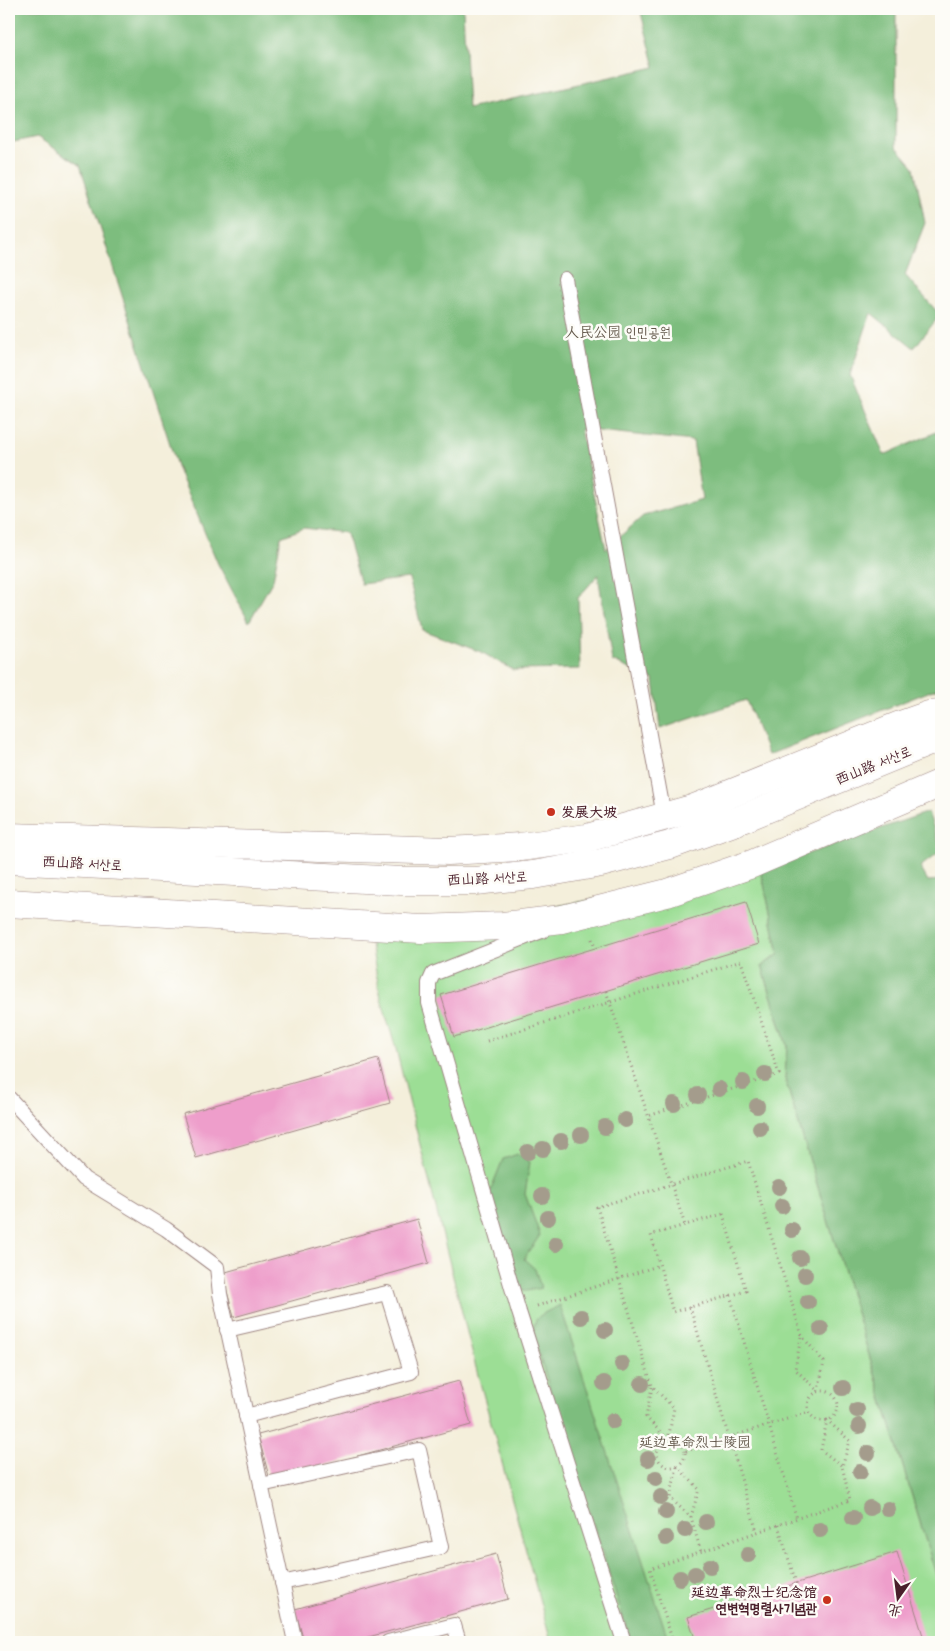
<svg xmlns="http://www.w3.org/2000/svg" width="950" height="1651" font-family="Mali,'LXGW WenKai TC','Poor Story',sans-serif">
<rect width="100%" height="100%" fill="#fdfcf7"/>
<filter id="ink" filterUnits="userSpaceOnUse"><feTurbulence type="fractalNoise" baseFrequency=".02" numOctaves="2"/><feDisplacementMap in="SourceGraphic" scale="10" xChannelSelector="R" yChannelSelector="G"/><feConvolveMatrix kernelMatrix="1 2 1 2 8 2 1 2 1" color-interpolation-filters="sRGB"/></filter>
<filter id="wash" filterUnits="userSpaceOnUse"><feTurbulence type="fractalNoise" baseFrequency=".0096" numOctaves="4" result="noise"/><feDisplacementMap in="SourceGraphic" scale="20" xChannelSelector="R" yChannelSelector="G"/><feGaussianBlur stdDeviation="1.12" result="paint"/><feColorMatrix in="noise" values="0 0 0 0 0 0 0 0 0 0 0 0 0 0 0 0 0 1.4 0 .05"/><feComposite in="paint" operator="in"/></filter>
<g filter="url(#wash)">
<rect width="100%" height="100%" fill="#f4efdb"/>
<!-- green -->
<polygon fill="#9cde95" stroke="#737e60" points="761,870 779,954 762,966 787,1046 785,1079 941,1591 941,1642 551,1642 475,1364 396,1049 381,999 370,939"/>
<!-- forest -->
<g fill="#7dbd7e" stroke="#646e54" fill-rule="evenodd">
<path d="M 9,9 L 463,9 L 468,109 L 655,67 L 640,9 L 896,9 L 896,146 L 914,167 L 925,223 L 905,275 L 940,315 L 914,348 L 871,313 L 850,375 L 884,455 L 941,430 L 941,687 L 768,755 L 746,700 L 660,729 L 654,680 L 612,661 L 598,575 L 578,598 L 580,669 L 513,670 L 481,652 L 422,630 L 409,578 L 361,584 L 346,533 L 304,528 L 281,537 L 273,580 L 249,622 L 218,564 L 178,469 L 80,165 L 37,137 L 9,143 ZM 580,429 L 693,441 L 702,500 L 643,516 L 606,549 Z"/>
<polygon points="928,812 941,849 941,851 920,867 928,881 941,880 941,1591 785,1079 787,1046 762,966 779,954 761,870"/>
<polygon points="518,1154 530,1162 525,1194 540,1235 524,1259 535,1269 541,1288 527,1291 518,1288 489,1194 503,1159"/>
<path d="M 560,1305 L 669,1642 L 631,1642 L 533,1336 C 533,1314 542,1315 560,1305 Z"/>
</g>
<g id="blocks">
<!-- building -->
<g fill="#ee9ecb">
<polygon points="746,902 759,944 454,1037 441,995"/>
<polygon points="378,1059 390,1103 196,1158 183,1114"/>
<polygon points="417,1219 429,1263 234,1317 222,1273"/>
<polygon points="459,1381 471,1425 270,1480 258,1435"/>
<polygon points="897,1552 925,1642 696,1642 688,1617"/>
<polygon points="496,1554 508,1599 350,1642 304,1642 295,1609"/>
</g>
</g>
</g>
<g filter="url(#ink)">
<use href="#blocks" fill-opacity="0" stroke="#9f8783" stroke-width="1"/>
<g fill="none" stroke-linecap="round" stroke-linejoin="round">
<defs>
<g id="lane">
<polyline points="565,279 664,816"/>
<polyline points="544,930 433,974 429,983 429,1003 519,1312 624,1642"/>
<polyline points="9,1098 84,1179 166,1229 217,1267 220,1294 295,1642"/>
<polyline points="227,1330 387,1293 411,1372 246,1416"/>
<polyline points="261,1485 419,1450 441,1547 282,1583"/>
<polyline points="388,1642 454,1625 459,1642"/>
</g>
<g id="street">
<polyline points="9,837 448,851 520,847 587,838 692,809 715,800 898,726 929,715 941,714"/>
<polyline points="9,903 421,929 503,926 562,919 667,893 752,864 941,783"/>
</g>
<polyline id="secondary" points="9,860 401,881 475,881 533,875 601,863 670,845 739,820 941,737"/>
</defs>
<!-- lane casing -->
<use href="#lane" stroke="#9f8783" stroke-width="16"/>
<!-- street casing -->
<use href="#street" stroke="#9f8783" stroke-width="29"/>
<!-- secondary casing -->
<use href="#secondary" stroke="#9f8783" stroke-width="29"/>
<!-- path -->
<g stroke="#9f8783" stroke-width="3" stroke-dasharray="1 4" stroke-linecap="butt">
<polyline points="592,939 595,948"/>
<polyline points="606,991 685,1225"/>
<polyline points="487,1041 741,961 779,1074 648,1116"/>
<polygon points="723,1214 746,1291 673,1312 651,1235"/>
<polyline points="730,1295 797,1519"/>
<polyline points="537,1306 660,1265"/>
<polyline points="690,1307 757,1532"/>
<polyline points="801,1337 795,1369 818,1391"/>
<polyline points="652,1387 646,1417 668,1440"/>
<circle cx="823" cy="1406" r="15"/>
<circle cx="671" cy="1453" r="14"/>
<polyline points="668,1440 674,1408 652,1386 597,1207 748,1161 802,1336 824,1362 818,1391"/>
<polyline points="686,1451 809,1412"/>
<polyline points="677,1466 699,1489 691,1517 701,1552"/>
<polyline points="677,1467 670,1498 691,1517"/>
<polyline points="778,1525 796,1583"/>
<polyline points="673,1642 650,1569 850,1500 842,1466 850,1441 827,1420 821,1450 842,1466"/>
</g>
<!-- lane -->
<use href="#lane" stroke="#fff" stroke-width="14"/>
<!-- street -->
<use href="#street" stroke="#fff" stroke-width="28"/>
<!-- secondary -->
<use href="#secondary" stroke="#fff" stroke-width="28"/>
</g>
<!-- trees -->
<g fill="#a49c8c">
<circle cx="765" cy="1074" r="8"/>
<circle cx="743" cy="1082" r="8"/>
<circle cx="719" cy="1089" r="8"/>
<circle cx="698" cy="1095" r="8"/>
<circle cx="674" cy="1104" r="8"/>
<circle cx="757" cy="1106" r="8"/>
<circle cx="625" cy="1120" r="8"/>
<circle cx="605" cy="1127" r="8"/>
<circle cx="760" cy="1128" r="8"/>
<circle cx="581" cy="1135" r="8"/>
<circle cx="561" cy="1141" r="8"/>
<circle cx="543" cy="1149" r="8"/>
<circle cx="528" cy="1152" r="8"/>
<circle cx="779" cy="1187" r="8"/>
<circle cx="542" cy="1196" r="8"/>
<circle cx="782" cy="1206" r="8"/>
<circle cx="548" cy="1218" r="8"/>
<circle cx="792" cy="1230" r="8"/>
<circle cx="556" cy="1244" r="8"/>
<circle cx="800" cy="1258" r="8"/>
<circle cx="805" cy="1275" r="8"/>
<circle cx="808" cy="1302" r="8"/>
<circle cx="581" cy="1317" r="8"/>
<circle cx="821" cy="1329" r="8"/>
<circle cx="605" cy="1330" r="8"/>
<circle cx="622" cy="1364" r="8"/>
<circle cx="604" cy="1383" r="8"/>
<circle cx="642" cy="1384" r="8"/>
<circle cx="843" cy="1388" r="8"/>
<circle cx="857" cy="1410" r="8"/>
<circle cx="613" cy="1421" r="8"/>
<circle cx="859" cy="1426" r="8"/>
<circle cx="868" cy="1453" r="8"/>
<circle cx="648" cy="1459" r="8"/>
<circle cx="860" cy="1472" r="8"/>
<circle cx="656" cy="1478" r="8"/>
<circle cx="661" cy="1497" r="8"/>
<circle cx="870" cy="1508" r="8"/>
<circle cx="888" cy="1509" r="8"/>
<circle cx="666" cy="1512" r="8"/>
<circle cx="853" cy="1518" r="8"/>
<circle cx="706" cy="1522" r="8"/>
<circle cx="685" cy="1530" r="8"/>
<circle cx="820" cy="1530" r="8"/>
<circle cx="666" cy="1538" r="8"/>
<circle cx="748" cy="1555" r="8"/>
<circle cx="710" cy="1566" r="8"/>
<circle cx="695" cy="1574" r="8"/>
<circle cx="680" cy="1578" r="8"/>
</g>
</g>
<!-- markers -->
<g fill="#c8321e" stroke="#fdfcf7" stroke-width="2">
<circle cx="551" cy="812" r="5"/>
<circle cx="827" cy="1600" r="5"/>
</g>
<g text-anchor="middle" stroke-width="5" stroke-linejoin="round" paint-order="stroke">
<!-- park labels -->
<g font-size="14" fill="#63584b" stroke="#fdfcf7">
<text x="618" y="337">人民公园 인민공원</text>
<text x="695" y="1447">延边革命烈士陵园</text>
</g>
<!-- street labels -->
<g font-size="14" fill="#4a1f2b" stroke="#fdfcf7">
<text transform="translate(873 765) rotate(-22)" y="5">西山路 서산로</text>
<text transform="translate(82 863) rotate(3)" y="5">西山路 서산로</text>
<text transform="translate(487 878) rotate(-3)" y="5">西山路 서산로</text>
</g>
<!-- poi labels -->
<g font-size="14" font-weight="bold" fill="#4a1f2b" stroke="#fdfcf7" text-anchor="start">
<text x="561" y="817">发展大坡</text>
<text x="817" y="1597" text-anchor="end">延边革命烈士纪念馆<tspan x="817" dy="16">연변혁명렬사기념관</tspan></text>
</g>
</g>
<!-- margin -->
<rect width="950" height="1651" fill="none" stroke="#fdfcf7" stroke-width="30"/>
<!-- north arrow -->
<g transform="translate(898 1598) rotate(194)" stroke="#fdfcf7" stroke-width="4" paint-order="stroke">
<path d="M0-4L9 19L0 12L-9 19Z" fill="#4a1f2b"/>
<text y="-8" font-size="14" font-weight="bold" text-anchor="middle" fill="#4a1f2b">北</text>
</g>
</svg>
